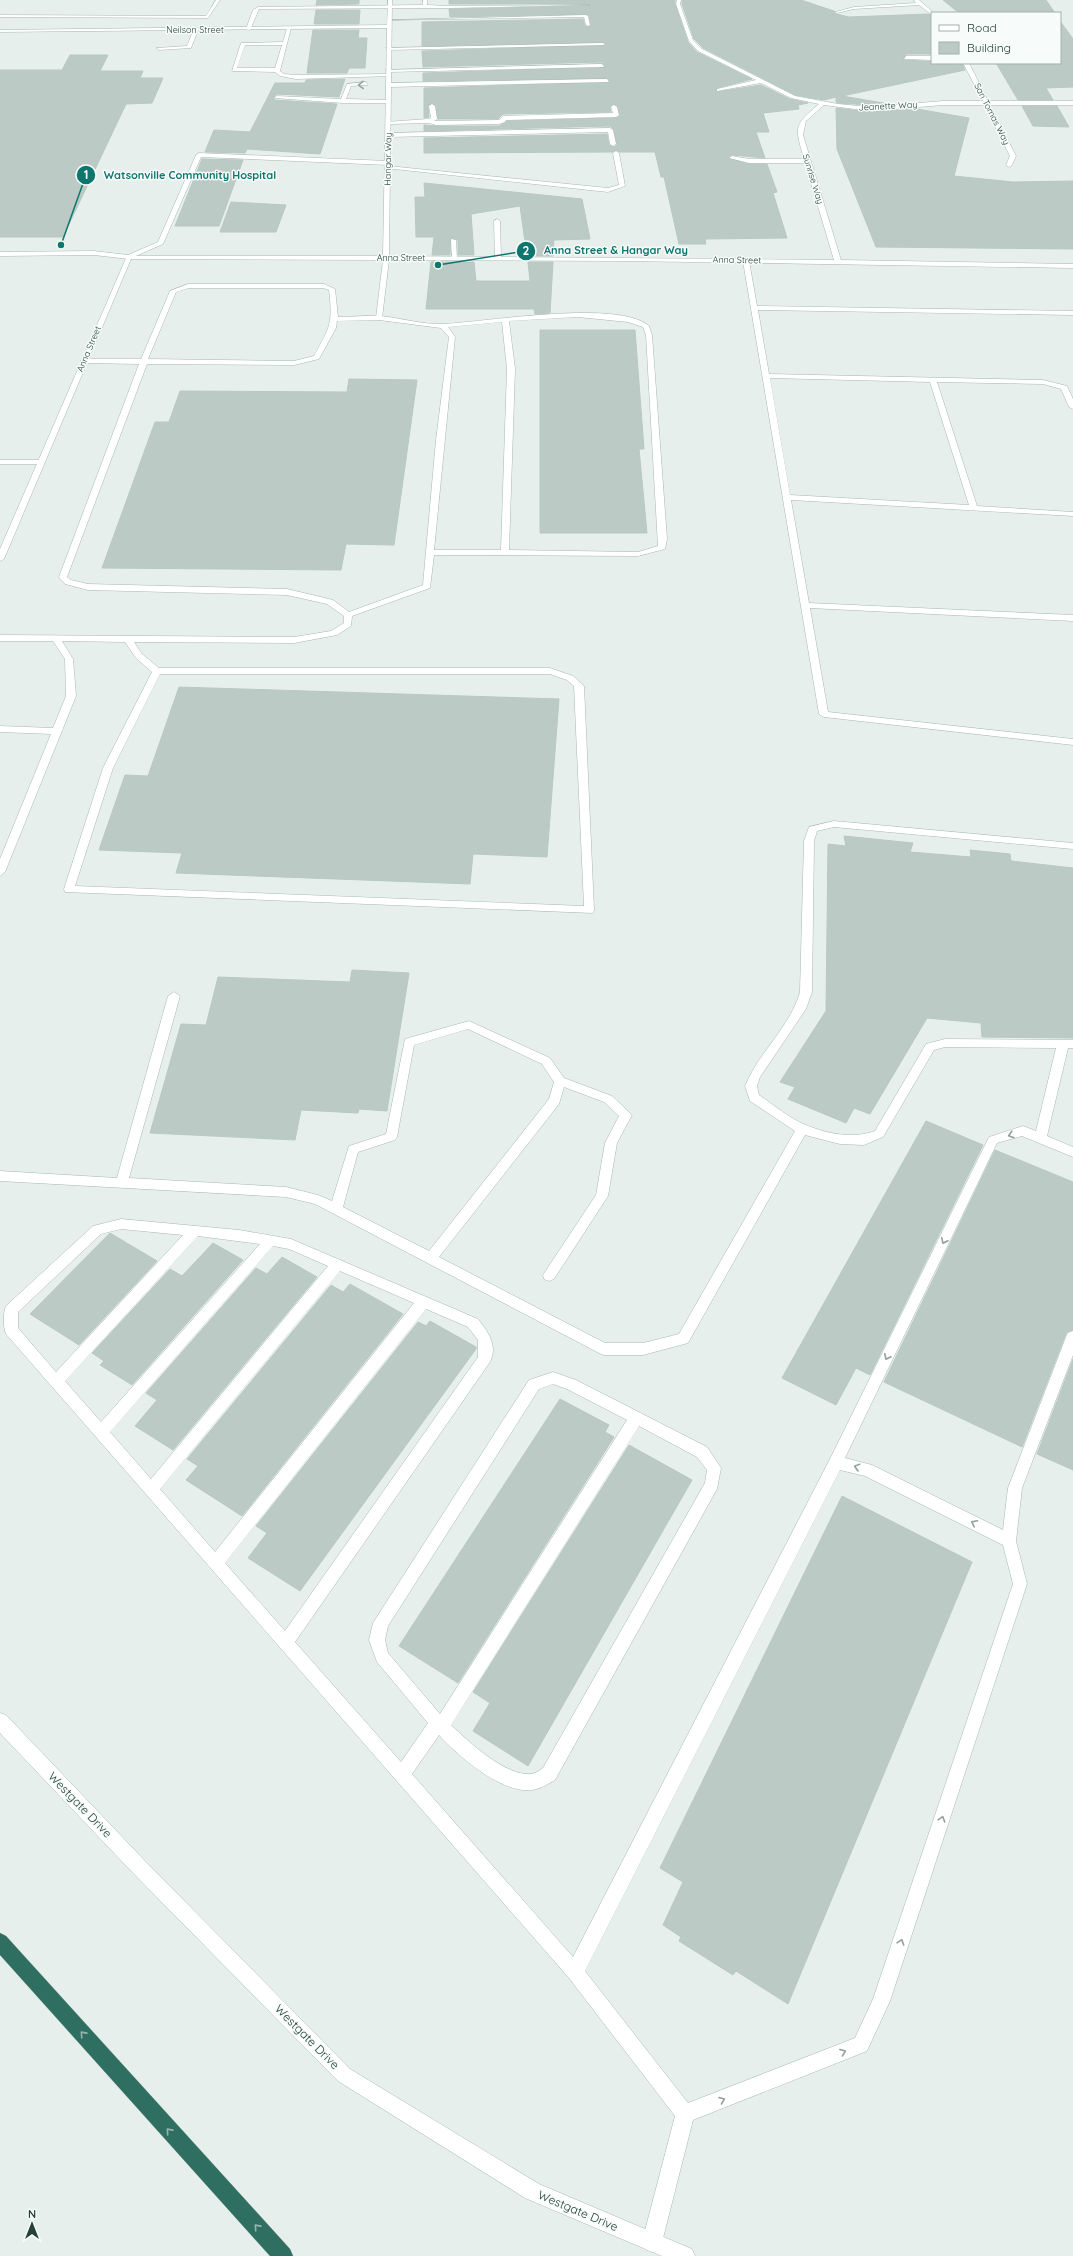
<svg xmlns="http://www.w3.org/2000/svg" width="1073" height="2256" font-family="Quicksand,sans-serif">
<rect width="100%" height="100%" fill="#e6efeb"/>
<!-- building -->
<g fill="#bbcac4" stroke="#b8c9c2">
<polygon points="317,0 359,0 359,4 316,5"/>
<polygon points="449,0 675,0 675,4 688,42 697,52 752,79 717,88 716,92 761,85 790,99 808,103 798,105 799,109 763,113 769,132 756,132 765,158 732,155 728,158 749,164 767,164 777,192 773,193 787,238 705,239 706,244 679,244 664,177 661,177 655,152 620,152 615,150 612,152 424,153 424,138 607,134 609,145 614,147 617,145 614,130 610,126 424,131 424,125 436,126 499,126 507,121 616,118 620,116 618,107 613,104 610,107 611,112 503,114 498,119 438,119 436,106 431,103 428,106 429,117 424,118 424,88 610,82 607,78 423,81 423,73 605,67 602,62 423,67 422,51 606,45 603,42 422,46 422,22 583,19 585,26 591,26 589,16 586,14 450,17 449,9 590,6 590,4 449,4"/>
<polygon points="682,0 801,0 834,11 836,14 849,17 928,14 932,16 932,54 906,54 903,60 962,63 965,70 842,96 889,104 870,105 838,103 836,102 836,97 824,100 795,95 703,48 694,39 682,4"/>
<polygon points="943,0 1046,0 1055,13 955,13 959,13"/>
<polygon points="316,10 360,10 359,24 314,24"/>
<polygon points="1060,21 1073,39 1073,87 1046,88 1053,100 1018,100 996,63 1060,63"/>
<polygon points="313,30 359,30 358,38 367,38 365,68 349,68 347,73 307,73"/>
<polygon points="70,55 108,55 100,71 143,71 140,78 163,78 152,103 126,104 63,237 0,237 0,70 62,70"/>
<polygon points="345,79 339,97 277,94 273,98 274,100 337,104 320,154 247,149 245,153 205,152 214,130 250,132 275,83 305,83 306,80"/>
<polygon points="1022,106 1057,106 1069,127 1033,126"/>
<polygon points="836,108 870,112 917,109 969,118 954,176 1013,182 1073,181 1073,249 876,247 837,149"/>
<polygon points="202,159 243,160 219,226 175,226"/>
<polygon points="424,183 582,199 590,239 554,240 553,256 527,256 520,206 471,214 474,255 458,255 458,240 451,238 450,239 450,255 432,255 434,237 416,237 415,197 425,197"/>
<polygon points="231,202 286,205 276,232 220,232"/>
<polygon points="431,262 474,262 476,281 530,281 528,262 553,262 550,313 535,314 534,309 426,309"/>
<polygon points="540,330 635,330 644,449 639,449 647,533 540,533"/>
<polygon points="349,379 417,380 394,545 346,544 341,570 102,568 155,422 169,422 180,391 347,392"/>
<polygon points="179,687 559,699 547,857 473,854 470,884 176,873 182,853 99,850 125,775 148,776"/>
<polygon points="844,836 913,843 910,852 971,857 970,850 1010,854 1011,861 1073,868 1073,1038 982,1037 981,1023 927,1018 870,1114 854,1108 846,1123 788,1099 795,1087 780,1082 826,1011 828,844 846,846"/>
<polygon points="352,970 409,973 387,1111 359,1109 358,1113 301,1110 295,1140 150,1133 181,1024 206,1025 218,977 350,982"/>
<polygon points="926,1121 983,1145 870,1375 856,1368 836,1405 782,1378"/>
<polygon points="995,1150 1073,1182 1073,1330 1067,1332 1065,1336 1022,1447 884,1382"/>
<polygon points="110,1233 157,1261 79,1345 30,1314"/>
<polygon points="213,1243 243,1260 132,1385 100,1365 104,1361 92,1353 170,1269 182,1276"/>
<polygon points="282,1257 317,1277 173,1450 135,1426 157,1400 146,1393 256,1268 267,1274"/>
<polygon points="350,1284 403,1314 242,1516 186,1480 198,1466 187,1459 331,1285 343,1292"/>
<polygon points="430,1321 476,1347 476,1349 300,1591 248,1558 267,1533 256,1526 418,1322 426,1326"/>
<polygon points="1073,1359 1073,1470 1037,1454"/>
<polygon points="560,1399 609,1425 605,1432 614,1437 458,1683 399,1646"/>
<polygon points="629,1445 692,1480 528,1766 473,1731 490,1703 473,1692"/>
<polygon points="842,1496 972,1562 788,2004 736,1971 733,1975 679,1941 681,1937 663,1925 683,1882 660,1868"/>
</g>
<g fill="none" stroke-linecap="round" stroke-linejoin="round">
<defs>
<g id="lane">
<polygon points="216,0 220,0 208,18 0,17 0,15 206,16"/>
<polygon points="423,0 427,0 427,5 448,6 590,5 448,8 259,9 250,30 246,29 253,10 258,7 423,5"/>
<polygon points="586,15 588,16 590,25 588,26 586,25 584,17 388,20"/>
<path d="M 289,27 L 291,28 L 280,71 L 284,74 L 296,75 L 389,74 L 392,76 L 296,79 L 280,76 L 275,72 L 232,71 L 241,43 L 283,42 L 287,28 ZM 245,45 L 282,45 L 275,68 L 237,68 Z"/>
<polygon points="194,29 198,30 191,48 159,50 156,48 187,46"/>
<polygon points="603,43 605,45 389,50 386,48"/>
<polygon points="602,64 604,67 389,72 386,70"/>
<polygon points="607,79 609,82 389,87 386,85 389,83"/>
<polygon points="366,82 368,85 351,86 346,99 389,100 391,103 343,103 274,98 277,96 341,99 347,84"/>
<polygon points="432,104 435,106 437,119 434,121 436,121 499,120 503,116 613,113 611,107 614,105 617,107 619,115 616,117 506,120 505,122 499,124 436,125 429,123 389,124 386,122 428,119 431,118 429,106"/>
<polygon points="610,128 613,130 616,144 613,146 610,144 608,132 389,137 386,135 389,133"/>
<polygon points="616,151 619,153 625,186 608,192 385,168 388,166 608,188 619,185 613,153"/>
<polygon points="199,153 388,161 391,163 388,165 201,157 163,244 129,259 94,255 0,256 0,252 94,251 128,255 158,242 196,155"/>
<polygon points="497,219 500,221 501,258 498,260 495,258 494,221"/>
<polygon points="451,239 456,240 457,259 452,258"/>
<path d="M 746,259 L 749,261 L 757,306 L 1073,311 L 1073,315 L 758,310 L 769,374 L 1043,380 L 1067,386 L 1073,399 L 1073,409 L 1069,407 L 1061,389 L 1043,384 L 937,382 L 977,506 L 1073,512 L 1073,516 L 791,500 L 809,603 L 1073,615 L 1073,621 L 810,608 L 828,712 L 1073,739 L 1073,745 L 824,717 L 819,714 L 743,261 ZM 770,378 L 930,382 L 969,505 L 790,495 Z"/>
<path d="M 188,284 L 324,284 L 335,289 L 338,317 C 352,317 367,315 381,316 C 401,318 423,325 444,324 C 486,322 618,299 649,326 L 652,335 L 667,539 L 665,549 L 638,556 L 434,555 L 430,588 L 352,616 L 351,626 L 337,635 L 294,643 L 134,642 L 142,654 L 159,668 L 550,668 L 573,676 L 584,686 L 594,910 L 593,913 L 65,892 L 64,889 L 103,768 L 152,672 L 136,658 L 125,642 L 62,641 L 73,659 L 76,696 L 5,872 L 0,876 L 0,859 L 51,734 L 0,732 L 0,726 L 53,728 L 66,696 L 65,659 L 53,641 L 0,641 L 0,635 L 294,637 L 331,631 L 344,623 L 344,616 L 327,604 L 287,595 L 88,590 L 65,584 L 59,577 L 139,364 L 84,363 L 80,361 L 84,359 L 141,359 L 170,291 ZM 189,288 L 323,288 L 329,290 C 333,324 330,327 314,356 L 294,361 L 148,359 L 176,292 ZM 578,317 L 628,322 L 643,327 L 646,335 L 658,546 L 638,552 L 509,550 L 515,369 L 509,321 ZM 379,320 L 441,328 L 449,337 L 436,440 L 423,585 L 349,612 L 333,600 L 287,589 L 88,584 L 71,580 L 67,577 L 147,364 L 294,365 L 319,359 L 336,328 L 337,321 ZM 502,322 L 507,369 L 501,550 L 434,550 L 455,337 L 448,327 ZM 160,674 L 550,674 L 567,680 L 574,686 L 584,906 L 75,886 L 113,768 Z"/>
<polygon points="0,460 41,460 45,462 41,464 0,464"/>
<path d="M 834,821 L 1073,843 L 1073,849 L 834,827 L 817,831 L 814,841 L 812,992 L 806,1009 L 760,1077 L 757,1086 L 759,1095 C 774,1105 790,1119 806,1125 C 827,1134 854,1139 875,1131 L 926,1044 L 945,1039 L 1073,1040 L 1073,1048 L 1068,1048 L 1047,1136 L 1073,1147 L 1073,1157 L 1022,1136 L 997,1143 L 845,1458 L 872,1465 L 1003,1530 L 1008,1488 L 1066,1337 L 1068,1333 L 1073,1331 L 1073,1355 L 1022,1488 L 1016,1541 L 1027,1584 L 890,2001 L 867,2051 L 693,2120 L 662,2242 L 659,2249 L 652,2252 L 645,2249 L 642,2242 L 675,2116 L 569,1978 L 6,1334 C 3,1327 3,1313 6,1306 L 93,1226 L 121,1219 L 239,1230 L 291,1239 L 478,1319 C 488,1332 498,1345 490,1362 L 295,1642 L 401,1762 L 428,1723 L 377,1662 L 369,1640 L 373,1623 L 529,1380 L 553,1372 L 576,1380 L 707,1447 L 721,1468 L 717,1489 L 555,1780 C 548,1784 540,1789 532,1790 C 502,1794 458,1756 439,1735 L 412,1774 L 573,1957 L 831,1457 L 989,1137 L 1023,1126 L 1036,1131 L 1056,1048 L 945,1047 L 934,1050 L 883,1137 L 864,1145 L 840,1144 L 805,1135 L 688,1343 L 643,1355 L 604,1355 L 599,1353 L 315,1204 L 286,1197 L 0,1181 L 0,1171 L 117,1178 L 168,996 L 174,992 L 180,996 L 129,1178 L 286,1187 L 318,1195 L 332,1201 L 349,1146 L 386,1134 L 405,1039 L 469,1021 L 550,1058 L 564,1078 L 612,1096 L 632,1115 L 617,1143 L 608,1196 L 554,1279 L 549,1281 L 544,1279 L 543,1275 L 596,1195 L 605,1143 L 619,1116 L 604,1102 L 564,1087 L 559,1104 L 439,1257 L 605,1343 L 643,1343 L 679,1334 L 795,1131 L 750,1101 L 745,1086 C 759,1052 790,1027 800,992 L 804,841 L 809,827 ZM 468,1029 L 542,1064 L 554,1082 L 549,1099 L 429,1251 L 343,1207 L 358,1152 L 395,1140 L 397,1137 L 414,1045 ZM 121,1229 L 183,1235 L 56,1372 L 18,1328 L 18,1312 L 101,1234 ZM 198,1236 L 260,1244 L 101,1422 L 65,1381 ZM 273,1246 L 289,1249 L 328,1266 L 151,1479 L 110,1432 ZM 340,1271 L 414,1303 L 215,1552 L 160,1489 ZM 426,1309 L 468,1327 L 478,1340 L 478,1357 L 285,1631 L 225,1563 ZM 553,1384 L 567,1389 L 627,1420 L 440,1714 L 388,1653 L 385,1640 L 388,1626 L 539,1389 ZM 639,1426 L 697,1457 L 707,1470 L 705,1483 L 543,1768 C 540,1770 536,1773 532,1774 C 506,1777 469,1742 451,1725 ZM 840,1470 L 865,1476 L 1003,1545 L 1013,1584 L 873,1999 L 855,2038 L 688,2103 L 585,1971 Z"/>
</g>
<g id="street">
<path d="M 388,0 L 392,0 L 389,256 L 834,260 L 805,163 L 749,163 L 729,158 L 732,156 L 749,159 L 804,159 C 795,127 793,126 819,104 L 791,98 L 761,83 L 717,91 L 717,89 L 756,80 L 698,51 L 689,41 L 676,4 L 677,0 L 681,0 L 680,4 L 693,40 L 702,49 L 795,96 L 838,104 L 870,107 L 943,101 L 983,101 L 963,63 L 969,63 L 988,101 L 1073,101 L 1073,105 L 990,105 L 1016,156 L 1012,165 L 1009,167 L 1006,165 L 1010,156 L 984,105 L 943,105 L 870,111 L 824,105 L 806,121 L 803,135 L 841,260 L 1073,264 L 1073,268 L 627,261 L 389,260 L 382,318 L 379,320 L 376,318 L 383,260 L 131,259 L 4,559 L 0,561 L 0,549 L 127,256 L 383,256 L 387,28 L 0,32 L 0,30 L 387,25 Z"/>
<polygon points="914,0 919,0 934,13 932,15 919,5 854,9 837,13 835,12 854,7 916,3"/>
<polygon points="906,56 932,56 932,60 904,59"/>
</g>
<polygon id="secondary" points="0,1713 6,1715 145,1861 350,2069 539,2184 692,2249 695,2256 662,2256 525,2198 338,2081 133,1873 0,1733"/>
<polygon id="highway" points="0,1933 6,1936 290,2249 293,2256 270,2256 0,1955"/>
</defs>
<!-- lane casing -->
<use href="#lane" stroke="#a8b8b2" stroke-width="1"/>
<!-- street casing -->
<use href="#street" stroke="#a8b8b2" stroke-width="1"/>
<!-- secondary casing -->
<use href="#secondary" stroke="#a4bbb3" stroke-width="1"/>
<!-- highway casing -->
<use href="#highway" stroke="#c2cac8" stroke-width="1"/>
<!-- lane -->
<use href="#lane" fill="#fff" fill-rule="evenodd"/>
<!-- street -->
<use href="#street" fill="#fff" fill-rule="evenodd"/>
<!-- secondary -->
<use href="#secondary" fill="#fff" fill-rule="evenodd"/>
<!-- highway -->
<use href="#highway" fill="#2f6f62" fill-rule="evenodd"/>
</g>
<!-- one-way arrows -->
<defs><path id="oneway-chevron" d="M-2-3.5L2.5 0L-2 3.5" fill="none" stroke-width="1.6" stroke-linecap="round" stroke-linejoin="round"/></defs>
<g stroke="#92a09c">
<use href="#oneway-chevron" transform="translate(361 85) rotate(179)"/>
<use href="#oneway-chevron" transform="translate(1011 1135) rotate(163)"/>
<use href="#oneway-chevron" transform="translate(944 1241) rotate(116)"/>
<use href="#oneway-chevron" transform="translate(887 1357) rotate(116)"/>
<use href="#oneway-chevron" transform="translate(857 1467) rotate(-165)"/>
<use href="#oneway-chevron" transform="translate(974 1523) rotate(-153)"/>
<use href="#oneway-chevron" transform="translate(942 1819) rotate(-72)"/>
<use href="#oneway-chevron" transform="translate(901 1942) rotate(-72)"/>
<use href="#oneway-chevron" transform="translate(843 2052) rotate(-21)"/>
<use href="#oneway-chevron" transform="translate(722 2100) rotate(-21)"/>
</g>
<g stroke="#93b5ae">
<use href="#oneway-chevron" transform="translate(83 2034) rotate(-132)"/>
<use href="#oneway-chevron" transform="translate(169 2131) rotate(-132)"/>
<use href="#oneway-chevron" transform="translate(257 2227) rotate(-132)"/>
</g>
<g text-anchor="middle" stroke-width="3" stroke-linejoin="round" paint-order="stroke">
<!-- far-street labels -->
<g font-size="9" fill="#24423a" stroke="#f7fbf9">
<text x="195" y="33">Neilson Street</text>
<text transform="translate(888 106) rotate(-3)" y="3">Jeanette Way</text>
<text transform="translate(992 114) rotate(63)" y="3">San Tomas Way</text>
<text transform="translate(388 159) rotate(-89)" y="3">Hangar Way</text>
<text transform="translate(813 179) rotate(73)" y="3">Sunrise Way</text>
<text x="401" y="261">Anna Street</text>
<text transform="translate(737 260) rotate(1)" y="3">Anna Street</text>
<text transform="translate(89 349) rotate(-67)" y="3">Anna Street</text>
</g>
<!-- near-street labels -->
<g font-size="12" fill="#24423a" stroke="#f7fbf9">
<text transform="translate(80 1805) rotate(46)" y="4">Westgate Drive</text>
<text transform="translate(307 2037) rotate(45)" y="4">Westgate Drive</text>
<text transform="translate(578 2211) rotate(23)" y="4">Westgate Drive</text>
</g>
</g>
<!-- callouts -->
<path fill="none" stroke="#0f766e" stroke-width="1.5" d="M61 245L86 175M438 265L526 251"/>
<g fill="#0f766e" stroke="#f7fbf9" stroke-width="1.5">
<circle cx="61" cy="245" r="4"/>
<circle cx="438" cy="265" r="4"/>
<circle cx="86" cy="175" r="10"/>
<circle cx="526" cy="251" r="10"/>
</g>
<g font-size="12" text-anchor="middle" font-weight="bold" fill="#fff">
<text x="86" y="179">1</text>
<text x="526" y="255">2</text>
</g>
<g font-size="11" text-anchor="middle" font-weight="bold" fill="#0f766e" stroke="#f7fbf9" stroke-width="3" stroke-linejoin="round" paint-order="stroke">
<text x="190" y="179">Watsonville Community Hospital</text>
<text x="616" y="254">Anna Street &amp; Hangar Way</text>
</g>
<!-- legend -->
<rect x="931" y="12" width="130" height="52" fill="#f7fbf9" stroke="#a3b1ad"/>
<rect x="939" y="25" width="20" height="6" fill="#ffffff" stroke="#a3b1ad"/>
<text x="967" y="32" font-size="12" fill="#24423a">Road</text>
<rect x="939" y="42" width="20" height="12" fill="#bbcac4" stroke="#a3b1ad"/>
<text x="967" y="52" font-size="12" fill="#24423a">Building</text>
<!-- north arrow -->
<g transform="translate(32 2224)" stroke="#f7fbf9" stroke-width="3" paint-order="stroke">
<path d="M0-3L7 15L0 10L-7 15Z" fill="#24423a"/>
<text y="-6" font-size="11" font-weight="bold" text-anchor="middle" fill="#24423a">N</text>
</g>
</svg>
